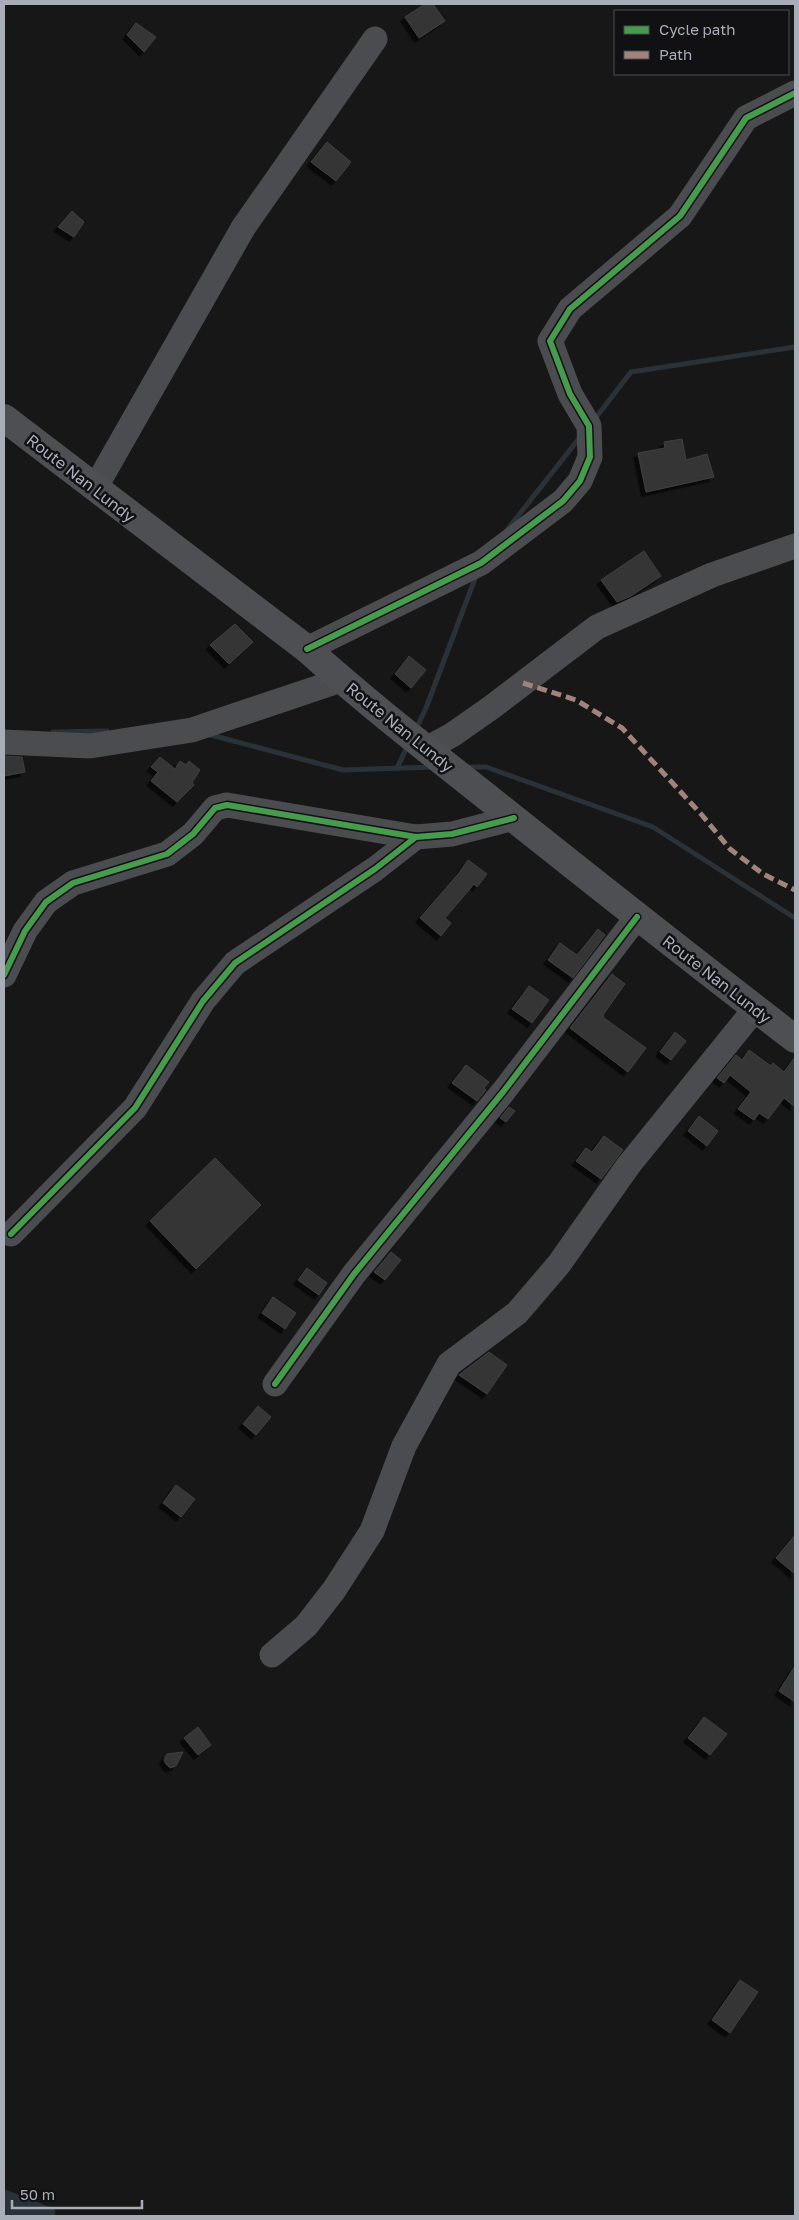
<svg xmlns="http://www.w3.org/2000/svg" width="799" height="2220" font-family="'Golos Text',sans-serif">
<defs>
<filter id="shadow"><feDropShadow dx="-4.5" dy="4.5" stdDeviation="0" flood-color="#0009"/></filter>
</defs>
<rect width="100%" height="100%" fill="#171717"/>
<!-- water -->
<polygon fill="#2a3239" points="4,2189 55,2209 55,2216 4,2216"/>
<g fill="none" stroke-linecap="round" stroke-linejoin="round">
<!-- stream -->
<g stroke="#2a3239" stroke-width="5">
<polyline points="594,420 631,372 795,347"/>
<polyline points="507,530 581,436"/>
<polyline points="415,731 426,708 476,576"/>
<polyline points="53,732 107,731"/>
<polyline points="207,734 343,770 434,767"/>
<polyline points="465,767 486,767 653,827 795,918"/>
<polyline points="397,768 408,745"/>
</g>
</g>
<!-- building -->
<g fill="#353536" stroke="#3f4043" filter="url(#shadow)">
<polygon points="425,4 433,4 445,21 419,38 405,17"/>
<polygon points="136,23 156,37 144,52 127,35"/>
<polygon points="327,142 351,162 336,181 311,162"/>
<polygon points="72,211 84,222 74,237 58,227"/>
<polygon points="682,439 686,460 707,454 714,477 646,492 638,453 665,448 664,442"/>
<polygon points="644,551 661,576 631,596 617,602 601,580"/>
<polygon points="235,624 253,642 229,664 210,645"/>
<polygon points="409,656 426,670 411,688 395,674"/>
<polygon points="4,756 22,757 25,772 4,776"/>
<polygon points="160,757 175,769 180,761 186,765 189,761 200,770 192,783 194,785 177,802 151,781 158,772 151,767"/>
<polygon points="468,860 487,874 477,887 474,884 445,918 451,923 441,936 420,918 459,873"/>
<polygon points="598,929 605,935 573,978 548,960 560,943 577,955"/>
<polygon points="612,974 625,984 603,1015 604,1018 646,1048 628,1072 570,1028"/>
<polygon points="529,986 549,1000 532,1023 512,1009"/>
<polygon points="675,1032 686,1041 671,1060 660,1052"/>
<polygon points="749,1050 771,1066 773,1063 784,1072 795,1057 795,1107 784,1098 768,1119 759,1113 754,1120 738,1109 751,1092 730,1075 724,1083 717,1078 736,1055 742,1060"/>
<polygon points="466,1065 489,1082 484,1088 486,1090 477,1101 452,1083"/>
<polygon points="509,1107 515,1111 506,1122 500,1118"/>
<polygon points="699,1116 718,1131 707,1146 688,1131"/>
<polygon points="604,1136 623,1150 601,1179 576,1161 586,1148 592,1152"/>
<polygon points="215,1158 261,1205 196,1269 150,1221"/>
<polygon points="391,1252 401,1260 385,1280 374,1272"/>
<polygon points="307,1268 327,1283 319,1295 298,1280"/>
<polygon points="273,1297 296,1313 285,1329 262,1313"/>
<polygon points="489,1352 507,1365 487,1394 459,1375"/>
<polygon points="258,1406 271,1417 256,1435 243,1424"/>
<polygon points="176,1485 195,1499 181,1517 163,1503"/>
<polygon points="795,1535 795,1574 776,1558"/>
<polygon points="795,1666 795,1702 779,1691"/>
<polygon points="704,1717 727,1734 710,1755 688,1738"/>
<polygon points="198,1727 211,1745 198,1755 184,1738"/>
<polygon points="183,1752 176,1766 170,1768 166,1764 164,1760 167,1754"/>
<polygon points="740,1980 758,1992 730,2033 712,2020"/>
</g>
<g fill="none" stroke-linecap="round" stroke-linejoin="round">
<!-- minor -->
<g stroke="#4b4c50" stroke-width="25">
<polyline points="95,488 243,228 375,39"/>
<polyline points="307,649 481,563 563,501 580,481 590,457 589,426 570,394 550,341 570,309 680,216 746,118 795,93"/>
<polyline points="4,742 90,746 192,730 341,680"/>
<polyline points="426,749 452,735 492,707 597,627 712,575 795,546"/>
<polyline points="4,975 25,931 46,902 73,883 167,854 193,834 215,808 227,805 416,837 452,834 514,818"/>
<polyline points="11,1234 135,1108 203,1001 235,963 375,869 416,837"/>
<polyline points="275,1384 354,1274 503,1092 637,917"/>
<polyline points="272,1655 306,1626 334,1590 372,1531 404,1446 449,1364 517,1313 559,1264 628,1166 755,1009"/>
</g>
<!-- major -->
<path stroke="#4d4f52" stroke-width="28" d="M 4,418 L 307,649 C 368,704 433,754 497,805 C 596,884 695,962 795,1039"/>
<!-- quiet -->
<polyline stroke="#a18479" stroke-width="5" stroke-dasharray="10 5" stroke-linecap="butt" points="523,683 576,700 622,728 701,814 730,849 763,874 795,890"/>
<defs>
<g id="cycleway">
<polyline points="307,649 481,563 563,501 580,481 590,457 589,426 570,394 550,341 570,309 680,216 746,118 795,93"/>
<polyline points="4,975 25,931 46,902 73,883 167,854 193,834 215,808 227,805 416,837 452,834 514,818"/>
<polyline points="11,1234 135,1108 203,1001 235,963 375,869 416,837"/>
<polyline points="275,1384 354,1274 503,1092 637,917"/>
</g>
</defs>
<!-- cycleway casing -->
<use href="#cycleway" stroke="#111113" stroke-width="9"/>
<!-- cycleway -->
<use href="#cycleway" stroke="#469c4c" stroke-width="6"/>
</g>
<g text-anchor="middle" stroke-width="5" stroke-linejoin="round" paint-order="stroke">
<!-- street labels -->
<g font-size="16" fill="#a8adb8" stroke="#111113">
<text transform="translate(81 478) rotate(38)" y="6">Route Nan Lundy</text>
<text transform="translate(400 727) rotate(39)" y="6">Route Nan Lundy</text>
<text transform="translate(717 979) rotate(38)" y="6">Route Nan Lundy</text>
</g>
</g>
<!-- border -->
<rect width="799" height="2220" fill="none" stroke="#a8adb8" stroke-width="10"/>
<!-- legend -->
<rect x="614" y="10" width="175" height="65" fill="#111113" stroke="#4d4f55"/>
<rect x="624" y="26" width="25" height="8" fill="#469c4c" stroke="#4d4f55"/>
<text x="659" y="35" font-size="15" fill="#a8adb8">Cycle path</text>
<rect x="624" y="51" width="25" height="8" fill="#a18479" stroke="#4d4f55"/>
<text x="659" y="60" font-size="15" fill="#a8adb8">Path</text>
<!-- scale -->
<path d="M12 2200v8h130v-8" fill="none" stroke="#a8adb8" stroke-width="2.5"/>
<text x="20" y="2200" font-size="15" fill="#a8adb8" stroke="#111113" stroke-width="4" paint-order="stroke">50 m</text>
</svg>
